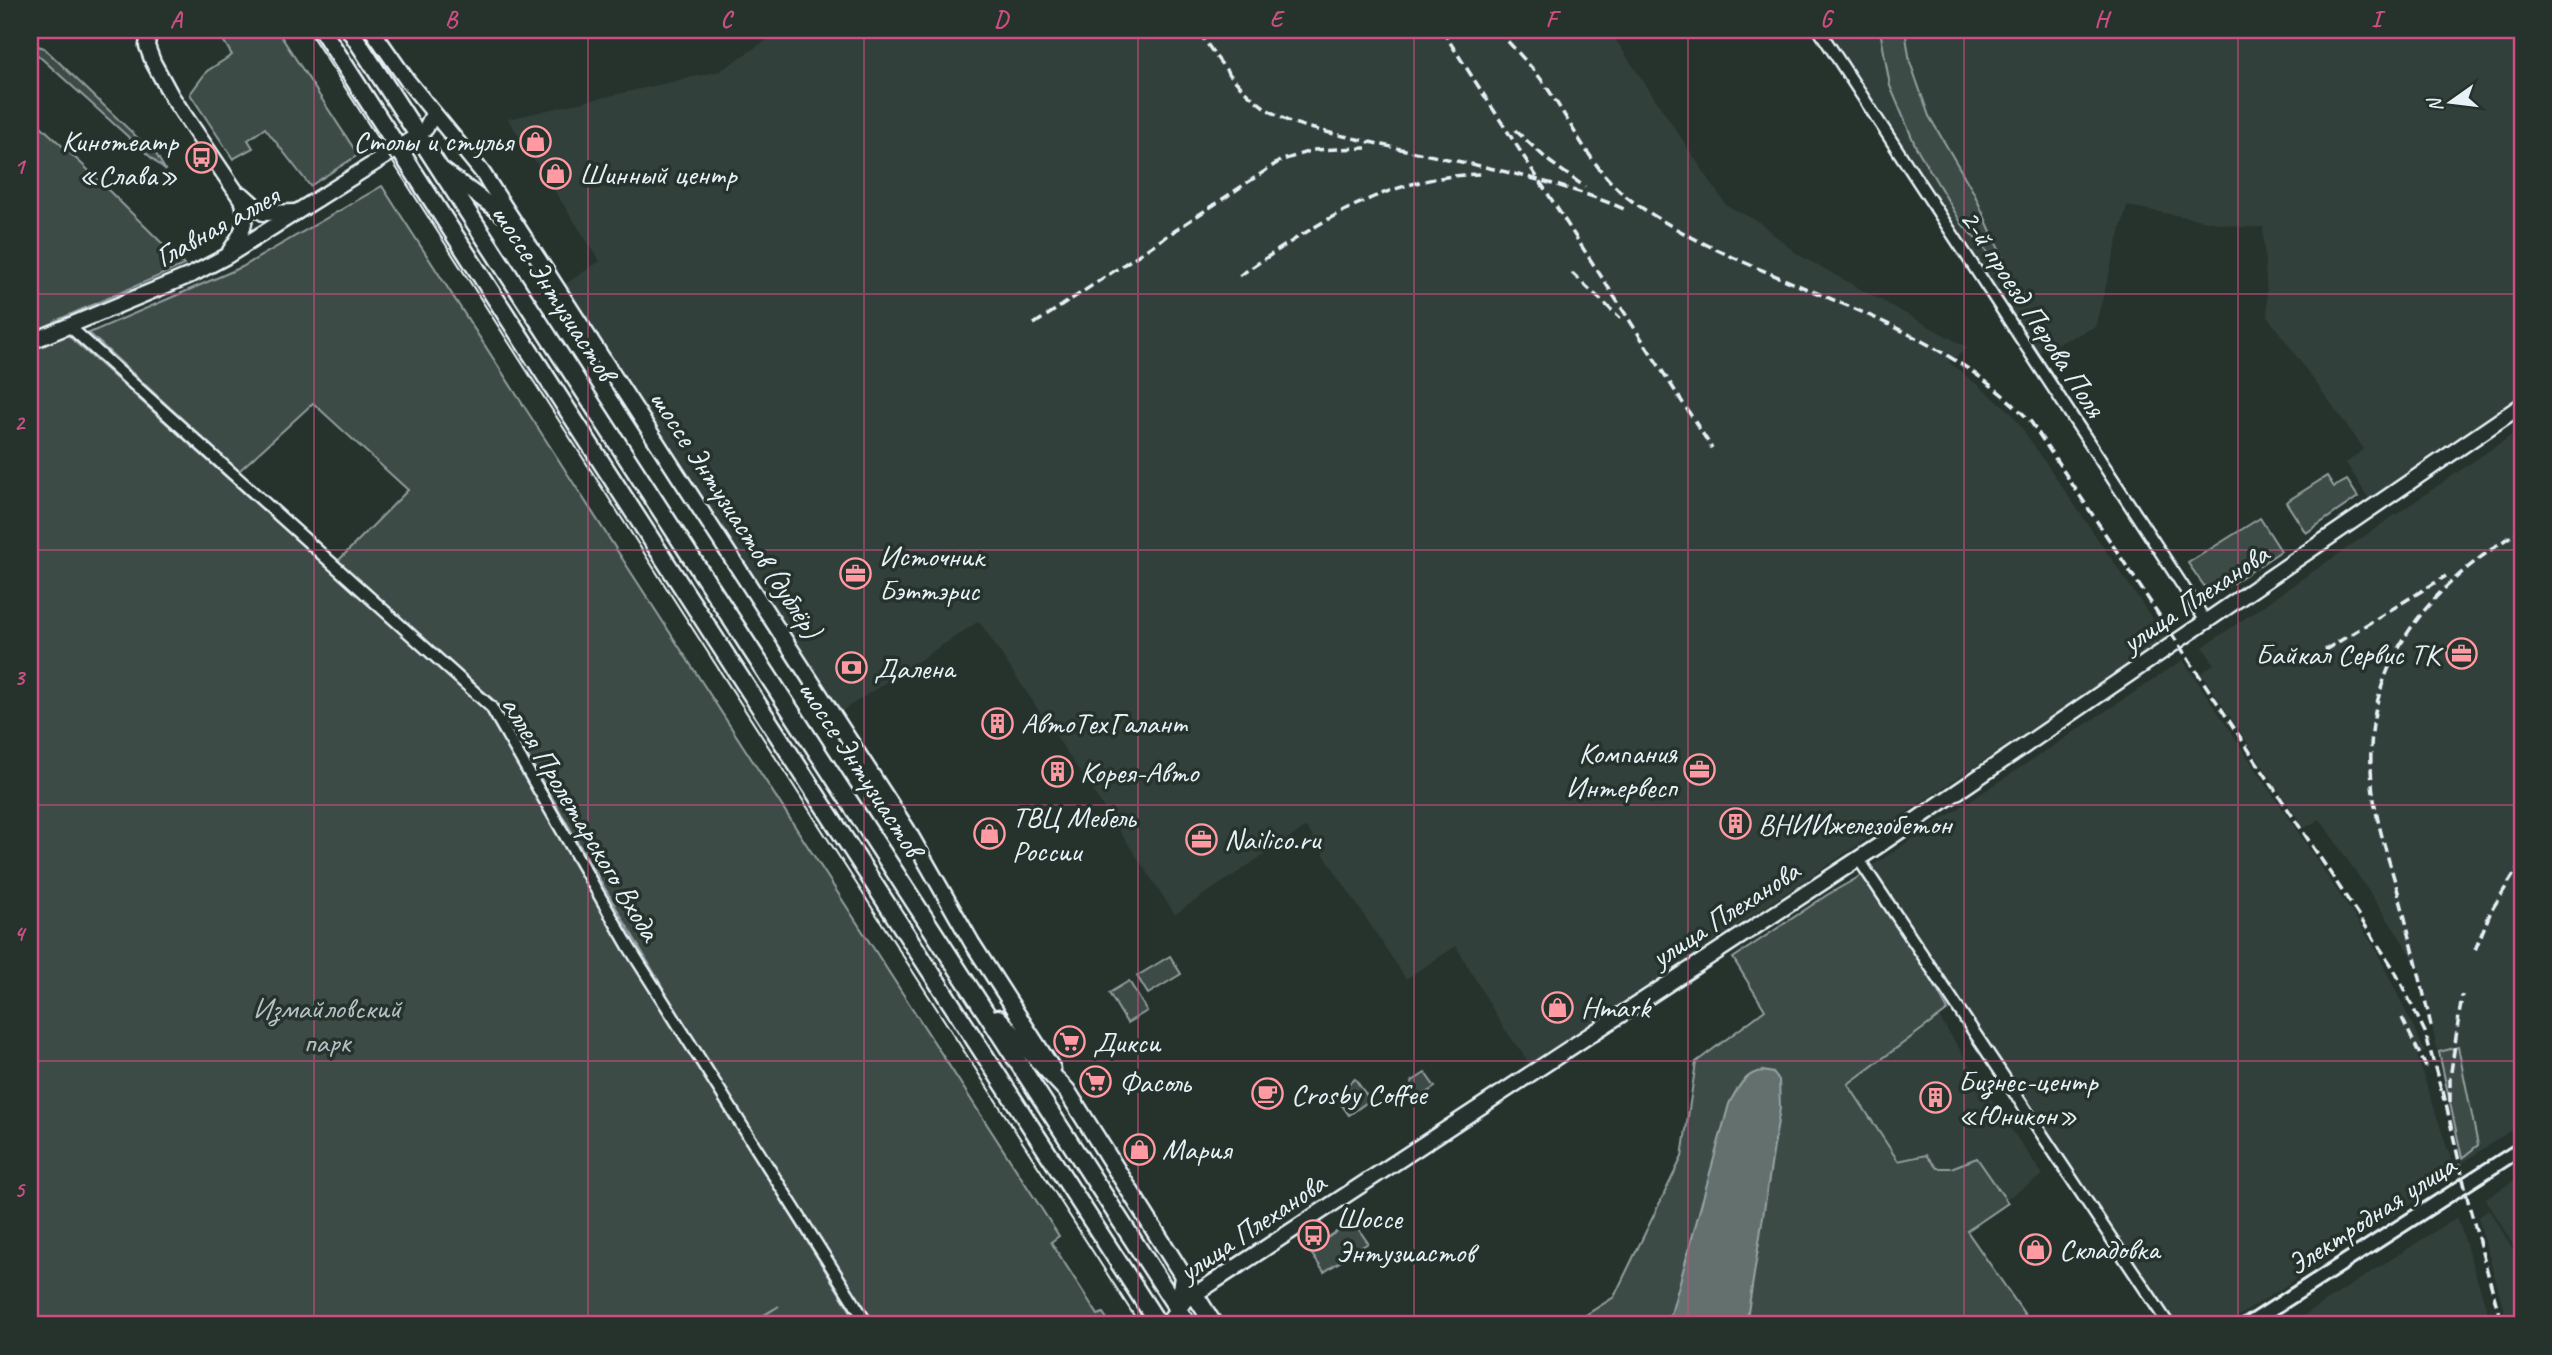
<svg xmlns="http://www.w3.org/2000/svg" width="2552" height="1355" font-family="Caveat,sans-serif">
<rect width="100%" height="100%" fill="#26332d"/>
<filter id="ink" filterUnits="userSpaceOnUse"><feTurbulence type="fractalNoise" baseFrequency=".0143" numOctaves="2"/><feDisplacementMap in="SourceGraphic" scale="14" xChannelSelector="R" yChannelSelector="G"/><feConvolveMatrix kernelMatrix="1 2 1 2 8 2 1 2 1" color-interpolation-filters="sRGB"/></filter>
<g filter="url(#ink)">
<!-- built -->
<g fill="#333f3a">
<polygon points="782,30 1609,30 1726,205 1759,222 1797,254 1968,348 1949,362 2011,412 2166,639 1530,1064 1502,1025 1456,946 1406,979 1306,827 1175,914 979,621 842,711 564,285 600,261 508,119 720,71"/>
<polygon points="1828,30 2522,30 2522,393 2369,499 2346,463 2364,449 2268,317 2263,227 2240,227 2127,206 2095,327 2039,352"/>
<polygon points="2522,428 2522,1123 2462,1163 2419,966 2320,819 2304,828 2201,673 2214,664 2203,647"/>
<polygon points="2183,660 2374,946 2425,1051 2417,1056 2456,1175 2225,1325 2177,1325 1870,867"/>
<polygon points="1939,1017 2006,1122 2043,1175 2006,1199 1977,1158 1951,1168 1937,1168 1926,1155 1898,1162 1848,1083"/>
<polygon points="2522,1175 2522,1260 2486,1199"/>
<polygon points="2489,1210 2522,1264 2522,1325 2508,1325 2478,1217"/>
<polygon points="2457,1217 2492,1325 2289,1325"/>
</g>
<!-- green -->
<g fill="#3e4b47" stroke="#939ea0" stroke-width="2">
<polygon points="217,30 277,30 358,155 310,186 265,128 248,140 253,148 233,159 190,94 207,71 232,55"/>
<polygon points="1880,30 1905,30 1910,62 1929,116 1974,193 2012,279 1962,224 1916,147 1890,86"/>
<polygon points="32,44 44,48 145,145 149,142 166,171 30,48"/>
<polygon points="30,116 85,167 184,265 55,321 74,341 487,710 706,1078 859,1325 749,1325 779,1306 747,1325 30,1325"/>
<polygon points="382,186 1059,1236 1051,1242 1098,1315 1103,1313 1111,1325 875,1325 705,1060 497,703 337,562 408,490 313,403 239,471 89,333 242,267"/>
<polygon points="2327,476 2334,487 2347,480 2358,497 2306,533 2286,502"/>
<polygon points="2260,518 2281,551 2212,597 2188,563"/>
<polygon points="1864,874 1913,946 1948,1010 1848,1084 1898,1161 1926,1155 1937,1168 1951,1168 1977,1158 2008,1203 1967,1231 2032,1325 1570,1325 1614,1297 1682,1157 1696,1062 1765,1010 1733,958 1827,895"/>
<polygon points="1170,956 1181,974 1148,994 1137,976"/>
<polygon points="1129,981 1147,1011 1127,1023 1109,993"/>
<polygon points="2458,1047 2478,1145 2462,1158 2439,1052"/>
<polygon points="1425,1073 1435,1087 1421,1096 1419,1094 1412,1098 1409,1093 1415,1088 1411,1082"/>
<polygon points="1355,1079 1370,1100 1349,1115 1334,1094"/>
<polygon points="1353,1221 1368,1243 1324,1272 1309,1250"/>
</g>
<!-- water -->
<path fill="#636f6d" stroke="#98a3a5" stroke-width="2" d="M 1763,1071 L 1773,1073 L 1779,1080 L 1780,1108 L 1746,1325 L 1668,1325 L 1729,1104 C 1737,1089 1745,1072 1763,1071 Z"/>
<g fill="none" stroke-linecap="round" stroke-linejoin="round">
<!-- stream -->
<polyline stroke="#98a3a5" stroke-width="3.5" points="30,1321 33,1325"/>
<defs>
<g id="minor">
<polyline points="1819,30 2207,623"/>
<polyline points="69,326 491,707 629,947 868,1325"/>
<polyline points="1858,858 2169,1325"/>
</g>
<polyline id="tertiary" points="2247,1325 2522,1148"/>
<g id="secondary">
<path d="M 149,30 L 147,46 L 153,62 L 172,97 L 243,202 C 248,223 242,234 230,251"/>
<polyline points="372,30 407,80 482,172 907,829 972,943 1053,1069"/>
<polyline points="443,170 502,214"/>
<polyline points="243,195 263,213 296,212"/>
<polyline points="30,342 193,274 227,256 419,135 426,128 433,114"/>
<polyline points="1177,1308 1182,1277"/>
<path d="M 1169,1325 C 1173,1304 1198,1293 1215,1281 L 1881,844 L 2522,405"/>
</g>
<g id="primary">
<polyline points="322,30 1159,1325"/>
<polyline points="350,30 1188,1325"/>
<polyline points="998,1018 1067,1091 1214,1325"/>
</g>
</defs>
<!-- minor casing -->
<use href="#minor" stroke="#e8f1f8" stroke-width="15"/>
<!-- tertiary casing -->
<use href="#tertiary" stroke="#e8f1f8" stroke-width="18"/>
<!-- secondary casing -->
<use href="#secondary" stroke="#e8f1f8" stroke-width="19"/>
<!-- primary casing -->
<use href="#primary" stroke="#e8f1f8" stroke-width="21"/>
<!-- minor -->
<use href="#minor" stroke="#26332d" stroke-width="10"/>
<!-- tertiary -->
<use href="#tertiary" stroke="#26332d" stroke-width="12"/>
<!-- secondary -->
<use href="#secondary" stroke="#26332d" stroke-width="14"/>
<!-- primary -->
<use href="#primary" stroke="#26332d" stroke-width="16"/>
<!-- tram -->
<polyline stroke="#e8f1f8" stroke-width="2" points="308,30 1140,1325"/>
<!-- rail -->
<g stroke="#e8f1f8" stroke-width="3.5" stroke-dasharray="10 5" stroke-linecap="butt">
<polyline points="1442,30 1712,448"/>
<path d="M 1498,30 C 1513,48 1530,64 1543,82 C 1571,121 1592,172 1632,201 C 1756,289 1924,308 2031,422 L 2394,969 L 2425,1032 L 2444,1100"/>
<path d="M 1199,32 C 1224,69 1246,101 1288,121 C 1313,130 1340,135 1366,141 C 1452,162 1543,174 1624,209"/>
<polyline points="1515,130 1550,162 1585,187"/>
<polyline points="1572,273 1620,318"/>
<path d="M 1239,276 C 1317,224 1383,177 1480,174"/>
<polyline points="1034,324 1280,161 1313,150 1366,148"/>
<polyline points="2325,650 2446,576"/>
<polyline points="2475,950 2491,911 2522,861"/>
<polyline points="2402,1018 2428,1071"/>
<path d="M 2431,1026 C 2421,981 2410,936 2398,892 C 2388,856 2375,820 2372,783 C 2361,664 2427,588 2522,529"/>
<polyline points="2443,1091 2469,1205 2502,1325"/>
<polyline points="2450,1102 2450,1079 2462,995"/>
</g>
</g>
</g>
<!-- grid -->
<path fill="none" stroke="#cc4e82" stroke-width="2" stroke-opacity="0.55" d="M 314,30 L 314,1325M 588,30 L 588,1325M 864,30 L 864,1325M 1138,30 L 1138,1325M 1414,30 L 1414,1325M 1688,30 L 1688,1325M 1964,30 L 1964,1325M 2238,30 L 2238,1325M 30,294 L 2522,294M 30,550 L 2522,550M 30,805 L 2522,805M 30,1061 L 2522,1061"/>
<!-- icons -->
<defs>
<symbol id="shop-ring" viewBox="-11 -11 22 22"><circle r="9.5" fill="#26332d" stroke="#ff9aa2" stroke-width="1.5"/><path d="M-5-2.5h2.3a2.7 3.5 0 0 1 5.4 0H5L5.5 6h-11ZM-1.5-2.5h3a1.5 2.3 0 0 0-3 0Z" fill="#ff9aa2"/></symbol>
<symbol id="bus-ring" viewBox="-11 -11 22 22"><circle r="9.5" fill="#26332d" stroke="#ff9aa2" stroke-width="1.5"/><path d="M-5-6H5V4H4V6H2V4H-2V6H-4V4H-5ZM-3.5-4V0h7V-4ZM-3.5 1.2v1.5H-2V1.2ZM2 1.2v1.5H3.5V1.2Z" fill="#ff9aa2"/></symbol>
<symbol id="office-ring" viewBox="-11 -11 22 22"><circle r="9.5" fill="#26332d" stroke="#ff9aa2" stroke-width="1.5"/><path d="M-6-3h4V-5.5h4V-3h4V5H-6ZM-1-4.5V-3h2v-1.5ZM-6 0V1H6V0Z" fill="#ff9aa2"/></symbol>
<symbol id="bank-ring" viewBox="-11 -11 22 22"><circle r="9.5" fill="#26332d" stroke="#ff9aa2" stroke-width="1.5"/><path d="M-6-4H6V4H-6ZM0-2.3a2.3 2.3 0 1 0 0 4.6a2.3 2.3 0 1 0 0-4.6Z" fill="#ff9aa2"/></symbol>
<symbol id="building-ring" viewBox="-11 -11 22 22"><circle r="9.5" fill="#26332d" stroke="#ff9aa2" stroke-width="1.5"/><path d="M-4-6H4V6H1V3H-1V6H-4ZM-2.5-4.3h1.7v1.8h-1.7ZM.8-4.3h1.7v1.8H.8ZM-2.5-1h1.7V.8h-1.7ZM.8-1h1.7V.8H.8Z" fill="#ff9aa2"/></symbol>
<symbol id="supermarket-ring" viewBox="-11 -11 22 22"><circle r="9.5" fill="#26332d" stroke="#ff9aa2" stroke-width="1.5"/><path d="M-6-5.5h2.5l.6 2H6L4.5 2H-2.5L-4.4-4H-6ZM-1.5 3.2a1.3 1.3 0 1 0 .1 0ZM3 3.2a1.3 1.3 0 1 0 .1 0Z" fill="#ff9aa2"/></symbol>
<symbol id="cafe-ring" viewBox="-11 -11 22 22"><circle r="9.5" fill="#26332d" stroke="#ff9aa2" stroke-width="1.5"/><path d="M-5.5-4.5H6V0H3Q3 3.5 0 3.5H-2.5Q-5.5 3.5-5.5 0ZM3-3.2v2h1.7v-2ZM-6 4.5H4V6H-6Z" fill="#ff9aa2"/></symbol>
</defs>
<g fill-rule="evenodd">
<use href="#shop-ring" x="518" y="124" width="35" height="35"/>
<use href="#bus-ring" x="184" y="140" width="35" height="35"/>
<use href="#shop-ring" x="538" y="156" width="35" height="35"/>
<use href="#office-ring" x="838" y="556" width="35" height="35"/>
<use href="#office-ring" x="2444" y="636" width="35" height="35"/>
<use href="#bank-ring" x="834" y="650" width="35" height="35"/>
<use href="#building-ring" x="980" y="706" width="35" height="35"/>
<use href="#office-ring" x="1682" y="752" width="35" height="35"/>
<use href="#building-ring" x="1040" y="754" width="35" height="35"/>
<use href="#building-ring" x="1718" y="806" width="35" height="35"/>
<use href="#shop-ring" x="972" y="816" width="35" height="35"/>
<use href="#office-ring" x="1184" y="822" width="35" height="35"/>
<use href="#shop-ring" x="1540" y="990" width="35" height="35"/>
<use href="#supermarket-ring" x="1052" y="1024" width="35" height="35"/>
<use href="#supermarket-ring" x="1078" y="1064" width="35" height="35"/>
<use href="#cafe-ring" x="1250" y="1076" width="35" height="35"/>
<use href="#building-ring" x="1918" y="1080" width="35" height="35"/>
<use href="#shop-ring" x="1122" y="1132" width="35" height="35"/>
<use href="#bus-ring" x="1296" y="1218" width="35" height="35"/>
<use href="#shop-ring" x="2018" y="1232" width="35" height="35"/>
</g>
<g text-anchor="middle" stroke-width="7" stroke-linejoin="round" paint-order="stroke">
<!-- poi labels -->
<g font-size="30" fill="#e8f1f8" stroke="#26332d" text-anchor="start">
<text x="178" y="151" text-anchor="end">Кинотеатр<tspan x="178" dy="34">«Слава»</tspan></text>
<text x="513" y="151" text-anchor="end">Столы и стулья</text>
<text x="579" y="184">Шинный центр</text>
<text x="879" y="566">Источник<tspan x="879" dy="34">Бэттэрис</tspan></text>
<text x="2439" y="664" text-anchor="end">Байкал Сервис ТК</text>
<text x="874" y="678">Далена</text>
<text x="1021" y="733">АвтоТехГалант</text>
<text x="1677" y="763" text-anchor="end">Компания<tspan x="1677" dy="34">Интервесп</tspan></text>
<text x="1080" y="782">Корея-Авто</text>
<text x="1012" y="827">ТВЦ Мебель<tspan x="1012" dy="34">России</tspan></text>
<text x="1758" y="834">ВНИИжелезобетон</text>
<text x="1224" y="849">Nailico.ru</text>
<text x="1581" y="1017">Hmark</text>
<text x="1093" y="1052">Дикси</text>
<text x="1958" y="1091">Бизнес-центр<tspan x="1958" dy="34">«Юникон»</tspan></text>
<text x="1119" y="1092">Фасоль</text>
<text x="1291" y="1104">Crosby Coffee</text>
<text x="1162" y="1159">Мария</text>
<text x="1336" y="1228">Шоссе<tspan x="1336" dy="34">Энтузиастов</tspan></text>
<text x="2059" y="1259">Складовка</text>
</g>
<!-- street labels -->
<g font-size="30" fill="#e8f1f8" stroke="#26332d">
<text transform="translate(217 226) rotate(-29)" y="10">Главная аллея</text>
<text transform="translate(554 292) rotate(57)" y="10">шоссе Энтузиастов</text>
<text transform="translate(2033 313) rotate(57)" y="10">2-й проезд Перова Поля</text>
<text transform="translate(736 514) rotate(57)" y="10">шоссе Энтузиастов (дублёр)</text>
<text transform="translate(2195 598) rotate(-34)" y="10">улица Плеханова</text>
<text transform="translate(861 768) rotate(57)" y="10">шоссе Энтузиастов</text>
<text transform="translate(581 818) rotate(59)" y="10">аллея Пролетарского Входа</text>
<text transform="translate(1725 914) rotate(-33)" y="10">улица Плеханова</text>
<text transform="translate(2371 1215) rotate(-33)" y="10">Электродная улица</text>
<text transform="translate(1252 1227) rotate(-34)" y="10">улица Плеханова</text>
</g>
<!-- park labels -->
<g font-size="30" fill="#b5bfc3" stroke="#26332d">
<text x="327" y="1018">Измайловский<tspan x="327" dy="34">парк</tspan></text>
</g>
</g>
<!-- margin -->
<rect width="2552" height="1355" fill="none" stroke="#26332d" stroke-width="77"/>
<!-- north arrow -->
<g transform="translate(2451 102) rotate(256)" stroke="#26332d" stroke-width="5" paint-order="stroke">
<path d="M0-5L12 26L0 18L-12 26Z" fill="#e8f1f8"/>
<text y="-10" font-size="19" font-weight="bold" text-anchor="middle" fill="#e8f1f8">N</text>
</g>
<rect x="38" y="38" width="2476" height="1278" fill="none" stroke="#cc4e82" stroke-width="2.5"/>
<g font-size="23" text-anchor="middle" font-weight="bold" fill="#cc4e82">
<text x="176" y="27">A</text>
<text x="451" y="27">B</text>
<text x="726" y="27">C</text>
<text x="1001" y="27">D</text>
<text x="1276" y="27">E</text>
<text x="1551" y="27">F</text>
<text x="1826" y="27">G</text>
<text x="2101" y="27">H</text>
<text x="2376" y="27">I</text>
<text x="19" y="174">1</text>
<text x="19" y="430">2</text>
<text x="19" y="685">3</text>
<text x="19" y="941">4</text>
<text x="19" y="1197">5</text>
</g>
</svg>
